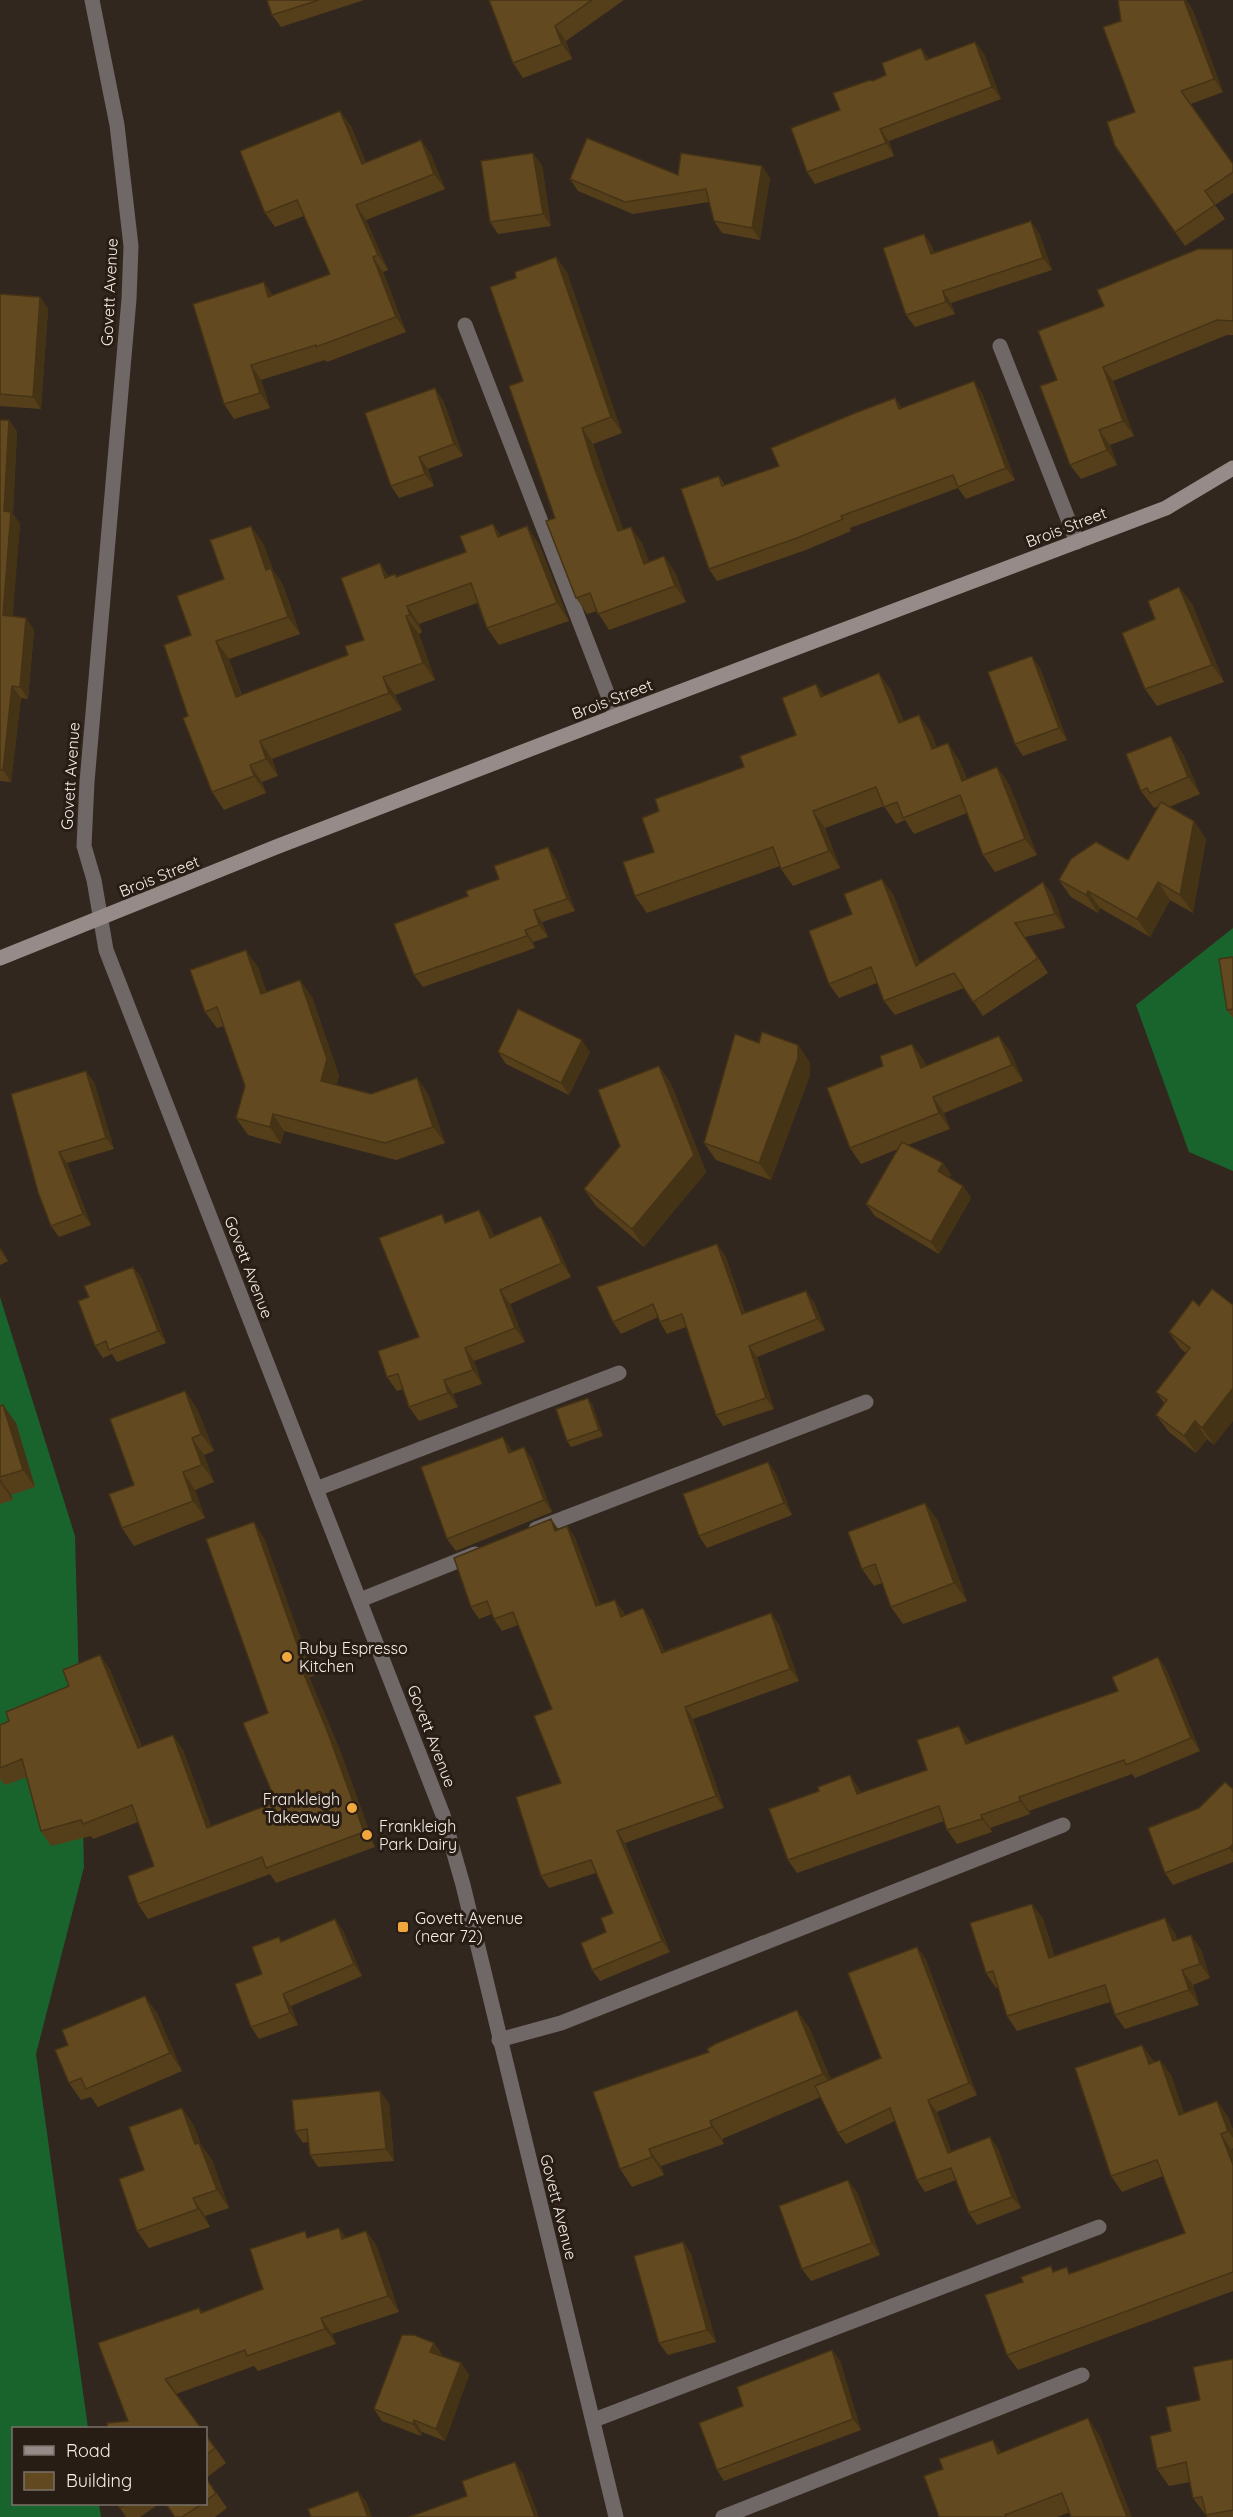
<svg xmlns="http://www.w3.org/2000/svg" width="1233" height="2517" font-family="Quicksand,sans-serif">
<rect width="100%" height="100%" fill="#32271e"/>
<!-- forest -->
<g fill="#19642d">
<polygon points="1233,928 1233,1171 1189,1152 1136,1005"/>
<polygon points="0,1297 75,1536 84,1867 36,2054 88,2428 14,2428 14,2504 99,2504 101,2517 0,2517"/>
</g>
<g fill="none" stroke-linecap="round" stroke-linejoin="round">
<!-- service -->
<g stroke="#706866" stroke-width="15">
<polyline points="465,325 616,716"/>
<polyline points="1000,346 1077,542"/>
<polyline points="316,1489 619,1373"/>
<polyline points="536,1529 866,1402"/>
<polyline points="360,1600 475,1554"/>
<polyline points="499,2040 561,2023 1063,1825"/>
<polyline points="594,2420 1099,2227"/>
<polyline points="723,2517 1082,2375"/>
</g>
<!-- tertiary -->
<polyline stroke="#706866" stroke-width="15" points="92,0 117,125 131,246 129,299 87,782 84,846 94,880 106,950 443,1815 463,1885 616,2517"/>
<!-- secondary -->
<polyline stroke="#978b89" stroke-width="15" points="0,958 276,847 616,716 1166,508 1233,468"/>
</g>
<!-- wall -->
<g fill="#553f1b">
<polygon points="267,0 364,0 281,27 272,15"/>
<polygon points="489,0 624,0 566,41 572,59 523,78 513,63"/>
<polygon points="1118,0 1186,0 1193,11 1223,92 1191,104 1233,164 1233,193 1215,205 1225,219 1185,246 1115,146 1135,112"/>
<polygon points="975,42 984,54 1001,99 889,141 894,156 815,184 807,172 840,110 873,81 886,75 921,48 929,59"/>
<polygon points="351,126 366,163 421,140 431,155 445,189 366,220 388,270 383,272 406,332 327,362 325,360 261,380 270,408 234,419 224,404 273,295 330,274 304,216 275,227 265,213"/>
<polygon points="542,165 551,226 498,234 490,222"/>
<polygon points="762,166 770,178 760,240 722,233 714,221 709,202 633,214 578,191 570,179 678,175"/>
<polygon points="1039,233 1052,270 951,303 955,314 915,327 906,315 924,234 932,246 934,253"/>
<polygon points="1233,249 1233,335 1227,335 1113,381 1134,436 1110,445 1117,465 1081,479 1070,465 1057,380 1104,306"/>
<polygon points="556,257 567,273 622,433 593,444 606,483 623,530 642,543 649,562 675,572 686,602 609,630 597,611 587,614 576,598 523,381 516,278"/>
<polygon points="0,294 40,297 48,309 41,409 0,406"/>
<polygon points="982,393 1015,480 966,499 958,488 850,528 851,531 806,550 717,581 709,569 719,476 725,485 779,466 895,398 902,408"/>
<polygon points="443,400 463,456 428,469 434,486 399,498 391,486"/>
<polygon points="0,420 9,420 17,432 13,514 20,524 12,616 34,630 28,699 21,698 11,782 0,781"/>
<polygon points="493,524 501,536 539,544 569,621 499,645 487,628 477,603 419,624 422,632 419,634 435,680 395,695 402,710 272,759 278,776 262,782 266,793 224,810 212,792 188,716 191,635 224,579 263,543 273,570 283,585 300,634 229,659 242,695 348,655 364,640 389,576 397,577 466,552"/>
<polygon points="1179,587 1192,604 1224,682 1157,706 1145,689 1155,619"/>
<polygon points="1040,668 1067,740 1023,756 1015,744"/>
<polygon points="816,684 824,695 891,690 904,722 931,732 937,748 959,760 967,779 997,767 1009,784 1037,855 995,872 983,855 967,813 914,834 905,820 896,824 884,806 825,828 840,868 793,886 781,869 780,866 647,913 635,896 654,852 659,811 744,767 796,735"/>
<polygon points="1183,754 1200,794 1169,807 1194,821 1206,839 1193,913 1170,900 1150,937 1100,908 1098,913 1071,897 1059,880 1128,860 1159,806 1154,808 1141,791"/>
<polygon points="556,859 575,911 542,922 548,937 533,942 535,948 423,987 414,975 468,896"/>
<polygon points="1043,882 1053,896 1065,928 1025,937 1048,973 983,1016 964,988 895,1015 884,1001 877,983 839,998 829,984 852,914 893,894 920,964"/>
<polygon points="1233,957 1233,1018 1227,1010"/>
<polygon points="258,967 266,992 312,997 339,1076 336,1085 371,1094 417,1078 428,1094 445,1143 396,1160 284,1131 281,1144 248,1135 236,1118 245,1086 224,1026 217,1028 205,1012"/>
<polygon points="759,1043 798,1045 810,1063 810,1075 771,1180 716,1160 704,1143"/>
<polygon points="1010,1051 1023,1081 944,1113 950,1129 908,1145 943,1163 951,1175 949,1178 963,1186 971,1198 939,1254 875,1216 866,1204 898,1149 861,1164 850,1148 923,1059 926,1066"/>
<polygon points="498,1052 590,1052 569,1095 506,1064"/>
<polygon points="659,1066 671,1084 706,1172 644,1247 596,1206 584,1189 620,1146"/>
<polygon points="94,1082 114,1149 67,1163 91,1225 59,1237 51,1226 38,1192"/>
<polygon points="479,1210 489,1224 494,1236 550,1230 571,1277 510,1304 525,1342 474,1361 482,1384 453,1394 458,1407 419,1421 409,1407 403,1389 397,1391 387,1377 419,1337 447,1222"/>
<polygon points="0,1247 8,1261 0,1265"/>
<polygon points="725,1255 745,1313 814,1302 825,1330 757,1357 774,1409 723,1426 716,1415 686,1327 667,1334 660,1322 658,1317 621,1334 613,1322"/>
<polygon points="133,1267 142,1279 166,1343 117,1362 112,1354 103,1358 95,1346 89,1297"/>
<polygon points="1193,1300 1214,1445 1207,1439 1196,1453 1169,1432 1156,1415 1165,1404 1156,1392 1186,1353 1181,1349 1169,1332"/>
<polygon points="185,1391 197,1409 214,1451 204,1455 214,1482 195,1490 205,1518 134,1546 122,1528 134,1485"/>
<polygon points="592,1404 603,1436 571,1447 567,1441"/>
<polygon points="3,1405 16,1423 35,1487 11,1495 13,1500 0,1504 0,1406"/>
<polygon points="503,1437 512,1452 532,1459 552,1512 456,1551 447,1539"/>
<polygon points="768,1462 776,1474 792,1515 707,1548 699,1536"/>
<polygon points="925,1503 938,1521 967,1601 903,1624 891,1607 882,1583 874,1586 862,1569"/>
<polygon points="551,1519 558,1530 567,1526 575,1538 600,1605 623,1611 625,1616 651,1620 664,1651 771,1613 779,1625 799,1681 693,1719 724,1808 625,1843 670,1952 600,1981 592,1970 613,1913 596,1873 549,1888 541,1876 561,1783 552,1709 518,1625 502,1631 494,1619 492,1614 479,1619 471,1607"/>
<polygon points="264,1538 314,1676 309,1677 339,1748 375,1847 276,1883 270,1874 148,1919 138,1904 154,1866 138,1822 93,1839 91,1836 51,1846 41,1831 27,1777 5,1785 0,1779 0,1725 9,1721 69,1686 100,1655 110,1670 142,1747 173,1735 183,1750 211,1826 276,1802 268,1713"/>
<polygon points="1158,1657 1167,1671 1200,1751 1135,1778 1132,1774 1029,1811 1030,1814 990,1828 992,1832 957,1844 947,1830 944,1821 797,1873 788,1860 850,1775 859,1789 861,1793 927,1770 968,1739 970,1743 1118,1691"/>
<polygon points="1233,1789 1233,1862 1173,1885 1165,1873 1199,1808"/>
<polygon points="1032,1904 1043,1919 1055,1957 1175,1933 1177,1940 1191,1935 1201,1950 1210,1978 1193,1985 1199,2005 1125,2029 1115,2015 1110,2002 1017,2031 1007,2016 998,1987 996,1988 986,1973"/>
<polygon points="335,1919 343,1931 362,1976 291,2006 298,2025 259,2039 251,2027 262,1974 282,1942"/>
<polygon points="925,1958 977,2095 937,2112 951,2151 990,2137 998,2149 1021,2208 977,2225 969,2213 956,2180 925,2192 917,2180 895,2121 846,2144 838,2133 821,2097 722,2139 724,2144 661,2166 664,2175 632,2187 620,2169 709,2052 809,2027 831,2080 881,2058"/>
<polygon points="157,2013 182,2071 98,2107 91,2097 81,2100 69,2083"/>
<polygon points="1153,2060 1154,2062 1171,2075 1184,2114 1217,2101 1228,2117 1233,2130 1233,2148 1232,2149 1233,2152 1233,2291 1018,2370 1007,2355 1055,2272 1071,2273 1185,2233 1163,2176 1122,2192 1111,2176"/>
<polygon points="389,2103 394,2161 318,2167 310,2155 308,2142 303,2143 295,2131"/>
<polygon points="182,2108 194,2126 201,2145 212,2160 229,2208 205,2216 210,2227 149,2248 137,2231 144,2170"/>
<polygon points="857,2192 880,2255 811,2281 802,2269"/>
<polygon points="339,2228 346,2238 366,2231 377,2247 399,2312 332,2334 336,2344 258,2371 254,2366 176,2394 128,2421 199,2308 202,2312 263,2289 310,2237"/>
<polygon points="683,2242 691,2254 716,2342 668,2355 659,2343"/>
<polygon points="434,2343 442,2355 442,2356 461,2363 469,2375 445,2441 422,2432 421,2436 382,2421 374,2409"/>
<polygon points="832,2350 840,2361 861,2430 724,2481 717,2470 743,2406"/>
<polygon points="1233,2359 1233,2517 1207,2517 1193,2498 1190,2482 1169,2486 1157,2469 1171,2431 1200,2400"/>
<polygon points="206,2435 226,2463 206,2478 227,2508 215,2517 175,2517 165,2504 206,2504"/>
<polygon points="1100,2436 1070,2512 1057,2517 939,2517 1002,2453"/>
<polygon points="117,2504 159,2504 140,2517 126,2517"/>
</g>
<!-- shaded-wall -->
<g fill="#453316">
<polygon points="1178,0 1186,0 1193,11 1223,92 1214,79"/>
<polygon points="555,26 566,41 572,59 562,44"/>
<polygon points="975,42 984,54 1001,99 992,87"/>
<polygon points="921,48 930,60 926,60"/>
<polygon points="340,111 351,126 372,179 362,164"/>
<polygon points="880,129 889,141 894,156 886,143"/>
<polygon points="421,140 431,155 445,189 434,174"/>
<polygon points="533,153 542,165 551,226 543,214"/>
<polygon points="762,166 770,178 760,240 752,228"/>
<polygon points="356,205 366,220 388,270 378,255"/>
<polygon points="1031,221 1039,233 1052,270 1043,258"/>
<polygon points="924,234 932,246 939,266 931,254"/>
<polygon points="373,257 383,272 406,332 396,317"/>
<polygon points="556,257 567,273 622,433 611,417"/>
<polygon points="264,282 274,297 268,297"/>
<polygon points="943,291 951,303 955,314 946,302"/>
<polygon points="40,297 48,309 41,409 33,397"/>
<polygon points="251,365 261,380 270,408 260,393"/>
<polygon points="1103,367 1113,381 1134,436 1123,421"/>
<polygon points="974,381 982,393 1015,480 1006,468"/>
<polygon points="435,388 443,400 463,456 454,444"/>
<polygon points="895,398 903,410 899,409"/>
<polygon points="9,420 17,432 13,514 20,524 12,627 3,615 4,511"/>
<polygon points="582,428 593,444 606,483 630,547 618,531 594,467"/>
<polygon points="1099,430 1110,445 1117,465 1107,450"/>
<polygon points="419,457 428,469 434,486 425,474"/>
<polygon points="493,524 505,542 498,537"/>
<polygon points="251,526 263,543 273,570 283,585 300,634 288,617 266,570"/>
<polygon points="527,526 539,544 569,621 557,603"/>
<polygon points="631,527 642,543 655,580 644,564"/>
<polygon points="664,556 675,572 686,602 675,586"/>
<polygon points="380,563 392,581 385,578"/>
<polygon points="1179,587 1192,604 1224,682 1212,665"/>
<polygon points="407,606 419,624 422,632 410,615"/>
<polygon points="406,616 419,634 435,680 423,663"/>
<polygon points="26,618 34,630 28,699 20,687"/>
<polygon points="216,641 229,659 248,715 236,697"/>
<polygon points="1032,656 1040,668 1067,740 1059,728"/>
<polygon points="879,673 891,690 911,740 899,723"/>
<polygon points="383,677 395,695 402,710 389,693"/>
<polygon points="816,684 828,701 821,697"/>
<polygon points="12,686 21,698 11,782 3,770"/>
<polygon points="919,715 931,732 944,766 932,749"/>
<polygon points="1171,736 1183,754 1200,794 1188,777"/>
<polygon points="260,741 272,759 278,776 266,759"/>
<polygon points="948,743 959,760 974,798 962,781"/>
<polygon points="250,765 262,782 266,793 254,776"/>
<polygon points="997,767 1009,784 1037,855 1025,839"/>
<polygon points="813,811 825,828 840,868 829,851"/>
<polygon points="1194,821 1206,839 1193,913 1180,895"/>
<polygon points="548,847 556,859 575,911 567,899"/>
<polygon points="882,879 893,894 926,981 916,966"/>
<polygon points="1043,882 1053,896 1065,928 1055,914"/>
<polygon points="1158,882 1170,900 1150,937 1137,919"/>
<polygon points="1088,891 1100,908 1098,913 1086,895"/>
<polygon points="534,910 542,922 548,937 539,925"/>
<polygon points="525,930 533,942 535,948 527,936"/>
<polygon points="246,950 258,967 273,1010 261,994"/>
<polygon points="300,980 312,997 339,1076 333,1098 321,1081"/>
<polygon points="999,1036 1010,1051 1023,1081 1012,1065"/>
<polygon points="582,1040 590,1052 569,1095 561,1083"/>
<polygon points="912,1044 923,1059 932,1084 921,1068"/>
<polygon points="798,1045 810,1063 810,1075 771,1180 759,1163"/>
<polygon points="659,1066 671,1084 706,1172 644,1247 632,1229"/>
<polygon points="86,1071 94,1082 114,1149 106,1138"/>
<polygon points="417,1078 428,1094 445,1143 433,1127"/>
<polygon points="933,1097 944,1113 950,1129 939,1113"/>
<polygon points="273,1114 284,1131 281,1144 270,1127"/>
<polygon points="59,1152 67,1163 91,1225 83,1214"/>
<polygon points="943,1163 951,1175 946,1183 938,1171"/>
<polygon points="963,1186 971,1198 939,1254 931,1242"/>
<polygon points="479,1210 489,1224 500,1252 490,1238"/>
<polygon points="541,1216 550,1230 571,1277 562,1263"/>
<polygon points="717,1244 725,1255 750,1326 742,1314"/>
<polygon points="0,1247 8,1261 0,1250"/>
<polygon points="133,1267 142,1279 166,1343 158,1331"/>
<polygon points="500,1290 510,1304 525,1342 515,1328"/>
<polygon points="806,1291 814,1302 825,1330 817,1319"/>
<polygon points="749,1346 757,1357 774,1409 766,1398"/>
<polygon points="465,1348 474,1361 482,1384 473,1370"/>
<polygon points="444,1380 453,1394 458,1407 448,1393"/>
<polygon points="1233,1388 1233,1421 1214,1445 1202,1428"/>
<polygon points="185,1391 197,1409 214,1451 201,1434"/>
<polygon points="588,1398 592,1404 603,1436 599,1430"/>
<polygon points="3,1405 16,1423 35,1487 23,1470"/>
<polygon points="1195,1421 1207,1439 1196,1453 1184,1436"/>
<polygon points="503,1437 511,1449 517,1465 509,1453"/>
<polygon points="192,1438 204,1455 214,1482 202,1465"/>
<polygon points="524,1447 532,1459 552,1512 544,1500"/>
<polygon points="768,1462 776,1474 792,1515 784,1503"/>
<polygon points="183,1472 195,1490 205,1518 193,1501"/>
<polygon points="0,1479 11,1495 13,1500 0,1482"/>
<polygon points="925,1503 938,1521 967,1601 954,1583"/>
<polygon points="551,1519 559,1530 555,1531"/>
<polygon points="254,1522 264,1538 314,1676 303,1661"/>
<polygon points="567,1526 575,1538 605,1618 596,1606"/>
<polygon points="615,1600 623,1611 630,1629 621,1617"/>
<polygon points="643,1608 651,1620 670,1664 662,1653"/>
<polygon points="771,1613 779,1625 799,1681 790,1669"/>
<polygon points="100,1655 110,1670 148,1764 138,1748"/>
<polygon points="1158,1657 1167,1671 1200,1751 1191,1738"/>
<polygon points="299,1662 309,1677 339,1748 375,1847 364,1832"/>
<polygon points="685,1707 693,1719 724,1808 716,1796"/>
<polygon points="959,1726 968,1739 975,1758 966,1744"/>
<polygon points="173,1735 183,1750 217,1843 207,1828"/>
<polygon points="850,1775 859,1789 866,1807 857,1794"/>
<polygon points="1019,1797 1029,1811 1030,1814 1020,1801"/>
<polygon points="981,1815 990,1828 992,1832 982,1819"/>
<polygon points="617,1831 625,1843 670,1952 662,1941"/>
<polygon points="1233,1844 1233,1853 1229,1848"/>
<polygon points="1032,1904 1043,1919 1060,1973 1049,1958"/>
<polygon points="1165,1918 1175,1933 1183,1956 1173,1941"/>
<polygon points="335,1919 343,1931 362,1976 354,1964"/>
<polygon points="1191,1935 1201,1950 1210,1978 1200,1964"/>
<polygon points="917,1947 925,1958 977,2095 969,2083"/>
<polygon points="1182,1970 1193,1985 1199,2005 1189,1990"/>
<polygon points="283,1994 291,2006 298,2025 290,2013"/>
<polygon points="145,1996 157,2013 182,2071 170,2053"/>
<polygon points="797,2010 809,2027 836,2091 823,2074"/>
<polygon points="1142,2045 1153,2060 1160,2079 1149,2064"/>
<polygon points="1160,2060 1171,2075 1190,2131 1179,2115"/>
<polygon points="380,2091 389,2103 394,2161 386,2149"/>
<polygon points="928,2100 937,2112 956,2164 948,2153"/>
<polygon points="1217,2101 1228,2117 1233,2130 1233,2138 1228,2131"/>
<polygon points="182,2108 194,2126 201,2145 212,2160 229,2208 217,2190 195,2144"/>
<polygon points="710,2121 722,2139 724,2144 712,2127"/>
<polygon points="1221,2134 1233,2152 1233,2165"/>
<polygon points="990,2137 998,2149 1021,2208 1012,2197"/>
<polygon points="649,2149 661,2166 664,2175 652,2157"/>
<polygon points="848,2180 857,2192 880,2255 872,2243"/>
<polygon points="193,2198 205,2216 210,2227 198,2209"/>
<polygon points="339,2228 349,2243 342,2239"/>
<polygon points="366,2231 377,2247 399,2312 388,2296"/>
<polygon points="683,2242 691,2254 716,2342 707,2330"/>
<polygon points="321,2318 332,2334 336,2344 325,2329"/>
<polygon points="434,2343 442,2355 439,2364 430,2352"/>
<polygon points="832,2350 840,2361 861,2430 853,2419"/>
<polygon points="461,2363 469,2375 445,2441 436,2429"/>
<polygon points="1088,2418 1100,2436 1132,2517 1127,2517"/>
<polygon points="414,2420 422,2432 421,2436 413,2424"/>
<polygon points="993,2440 1005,2457 998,2454"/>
<polygon points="515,2462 523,2474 539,2517 535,2517"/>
<polygon points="358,2491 367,2503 372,2517 368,2517"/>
</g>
<!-- building -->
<g fill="#63491f" stroke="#453316" stroke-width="1.5">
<polygon points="267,0 319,0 272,15"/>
<polygon points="489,0 592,0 555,26 562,44 513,63"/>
<polygon points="1118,0 1184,0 1214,79 1181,91 1233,164 1233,172 1205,191 1215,205 1175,232 1115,146 1107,122 1135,112 1103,27 1121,21"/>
<polygon points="975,42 992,87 880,129 886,143 807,172 791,128 840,110 833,93 870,80 873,81 886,75 882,63 921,48 926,60"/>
<polygon points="340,111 362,164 421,140 434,174 356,205 378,255 373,257 396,317 316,347 316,345 251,365 260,393 224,404 193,304 264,282 268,297 330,274 297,200 265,213 240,151"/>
<polygon points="587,138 678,175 681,153 762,166 752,228 714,221 706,189 625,202 570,179"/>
<polygon points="533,153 543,214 490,222 481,161"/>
<polygon points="1031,221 1043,258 943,291 946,302 906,315 883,248 924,234 931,254"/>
<polygon points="1198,249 1233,249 1233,321 1217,320 1103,367 1123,421 1099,430 1107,450 1070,465 1040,386 1057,380 1038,331 1104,306 1097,290"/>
<polygon points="556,257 611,417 582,428 594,467 618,531 631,527 644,564 664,556 675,586 598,614 590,593 576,598 546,521 555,518 509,386 523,381 490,287 516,278 515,272"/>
<polygon points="0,294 40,297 33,397 0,394"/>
<polygon points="974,381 1006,468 958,487 953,475 841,516 843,519 797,538 709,569 681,489 719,476 722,486 779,466 771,448 855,413 895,398 899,409"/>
<polygon points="435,388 454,444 419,457 425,474 391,486 365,413"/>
<polygon points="0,420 9,420 4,511 11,512 3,615 26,618 20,687 12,686 3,770 0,770"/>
<polygon points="493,524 498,537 527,526 557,603 487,628 471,583 407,606 410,615 406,616 423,663 383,677 389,693 260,741 266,759 250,765 254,776 212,792 183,718 188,716 164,645 191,635 177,596 224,579 210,540 251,526 266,570 271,568 288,617 216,641 236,697 348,655 345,646 364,640 341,578 380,563 385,578 395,574 396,577 466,552 460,536"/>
<polygon points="1179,587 1212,665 1145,689 1122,633 1155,619 1148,601"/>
<polygon points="1032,656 1059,728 1015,744 988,672"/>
<polygon points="879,673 899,723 919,715 932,749 948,743 962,781 997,767 1025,839 983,855 960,795 903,818 897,802 884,807 876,787 813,811 829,851 781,869 773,847 635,896 623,862 654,852 642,818 659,811 655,799 744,767 740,756 796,735 782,698 816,684 821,697"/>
<polygon points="1171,736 1188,777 1150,793 1147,788 1141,791 1126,754"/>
<polygon points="1161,802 1194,821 1180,895 1158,882 1137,919 1088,891 1086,895 1059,880 1071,859 1096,842 1128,860"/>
<polygon points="548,847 567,899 534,910 539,925 525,930 527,936 414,975 394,924 468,896 466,891 499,879 494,866"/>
<polygon points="882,879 916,966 1043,882 1055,914 1015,923 1038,958 973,1002 954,973 884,1001 871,967 829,984 809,931 852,914 844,894"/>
<polygon points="246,950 261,994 300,980 327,1059 321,1081 371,1094 417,1078 433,1127 385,1143 273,1114 270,1127 236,1118 245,1086 217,1007 205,1012 190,970"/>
<polygon points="1233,957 1233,1009 1227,1010 1219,959"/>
<polygon points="518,1009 582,1040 561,1083 498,1052"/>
<polygon points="762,1032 798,1045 798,1058 759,1163 704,1143 735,1034 759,1043"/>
<polygon points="999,1036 1012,1065 933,1097 939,1113 850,1148 827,1088 883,1066 880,1056 912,1044 921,1068"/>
<polygon points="659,1066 694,1155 632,1229 584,1189 620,1146 598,1090"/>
<polygon points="86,1071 106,1138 59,1152 83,1214 51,1226 38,1192 11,1094"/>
<polygon points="902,1142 943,1163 938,1171 963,1186 931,1242 866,1204"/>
<polygon points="479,1210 490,1238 541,1216 562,1263 500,1290 515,1328 465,1348 473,1370 444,1380 448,1393 409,1407 398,1374 387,1377 378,1351 419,1337 379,1238 442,1214 445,1223"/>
<polygon points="717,1244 742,1314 806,1291 817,1319 749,1346 766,1398 716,1415 682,1314 660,1322 653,1304 613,1322 597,1287"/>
<polygon points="133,1267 158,1331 109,1350 106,1341 95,1346 78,1301 89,1297 84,1286"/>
<polygon points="1212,1289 1233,1305 1233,1388 1202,1428 1195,1421 1184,1436 1156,1415 1167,1400 1156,1392 1190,1348 1169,1332 1193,1300 1199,1306"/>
<polygon points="185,1391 201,1434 192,1438 202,1465 183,1472 193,1501 122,1528 109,1494 134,1485 110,1419"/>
<polygon points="588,1398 599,1430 567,1441 556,1409"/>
<polygon points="3,1405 23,1470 0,1477 0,1406"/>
<polygon points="503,1437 509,1453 524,1447 544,1500 447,1539 421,1467"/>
<polygon points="768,1462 784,1503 699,1536 683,1494"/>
<polygon points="925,1503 954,1583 891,1607 875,1564 862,1569 848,1532"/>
<polygon points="551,1519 555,1531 567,1526 596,1606 615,1600 621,1617 643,1608 662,1653 771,1613 790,1669 685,1707 716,1796 617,1831 662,1941 592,1970 581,1943 606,1932 601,1918 613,1913 591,1860 541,1876 516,1797 561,1783 534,1716 552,1709 513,1612 494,1619 487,1601 471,1607 454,1558"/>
<polygon points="254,1522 303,1661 299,1662 328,1733 364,1832 266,1868 262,1857 138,1904 128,1876 154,1866 132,1805 83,1824 81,1820 41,1831 22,1759 0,1768 0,1725 9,1721 6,1712 69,1686 63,1670 100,1655 138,1748 173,1735 207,1828 276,1802 243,1723 268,1713 206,1539"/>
<polygon points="1158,1657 1191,1738 1126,1765 1124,1760 1019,1797 1020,1801 981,1815 982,1819 947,1830 939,1806 788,1860 769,1809 819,1791 818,1787 850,1775 857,1794 927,1770 917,1740 959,1726 966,1744 1118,1691 1112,1677"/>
<polygon points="1225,1782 1233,1789 1233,1844 1229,1848 1165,1873 1148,1828 1199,1808"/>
<polygon points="1032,1904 1049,1958 1165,1918 1173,1941 1191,1935 1200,1964 1182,1970 1189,1990 1115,2015 1105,1985 1007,2016 993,1971 986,1973 970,1923"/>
<polygon points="335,1919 354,1964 283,1994 290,2013 251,2027 235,1984 262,1974 252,1947 279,1937 281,1942"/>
<polygon points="917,1947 969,2083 928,2100 948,2153 990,2137 1012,2197 969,2213 951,2168 917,2180 890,2108 838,2133 815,2086 881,2058 848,1973"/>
<polygon points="145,1996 170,2053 86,2089 81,2078 69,2083 55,2050 68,2045 62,2030"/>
<polygon points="797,2010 823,2074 710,2121 712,2127 649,2149 652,2157 620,2169 593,2092 709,2052 707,2049 715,2044"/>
<polygon points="1142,2045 1149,2064 1160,2060 1179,2115 1217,2101 1228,2131 1221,2134 1233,2165 1233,2272 1007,2355 985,2295 1023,2282 1021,2277 1051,2266 1053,2272 1067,2267 1069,2274 1185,2233 1157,2160 1111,2176 1075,2068"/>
<polygon points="380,2091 386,2149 310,2155 307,2129 295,2131 292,2100"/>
<polygon points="182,2108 195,2144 199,2143 217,2190 193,2198 198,2209 137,2231 119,2179 144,2170 129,2127"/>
<polygon points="848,2180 872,2243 802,2269 779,2206"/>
<polygon points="339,2228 342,2239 366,2231 388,2296 321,2318 325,2329 247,2356 245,2350 165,2379 201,2428 108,2428 107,2423 128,2421 98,2343 199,2308 201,2313 263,2289 250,2249 305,2231 307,2238"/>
<polygon points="683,2242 707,2330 659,2343 634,2256"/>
<polygon points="402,2335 414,2335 434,2343 430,2352 461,2363 436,2429 414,2420 413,2424 374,2409"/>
<polygon points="832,2350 853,2419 717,2470 699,2423 743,2406 737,2387"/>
<polygon points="1233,2359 1233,2510 1206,2515 1202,2497 1193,2498 1186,2462 1157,2469 1150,2436 1171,2431 1166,2407 1200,2400 1193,2367"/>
<polygon points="1088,2418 1127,2517 1071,2517 1062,2493 1005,2515 1006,2517 939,2517 924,2476 943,2469 939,2459 993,2440 998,2454"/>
<polygon points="206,2435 215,2448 206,2455"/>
<polygon points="515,2462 535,2517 409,2517 467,2496 462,2481"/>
<polygon points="206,2478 216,2493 206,2501"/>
<polygon points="358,2491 368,2517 311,2517 308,2509"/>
<polygon points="117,2504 126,2504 120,2508"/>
<polygon points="166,2504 202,2504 182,2517 175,2517"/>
</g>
<!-- markers -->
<g fill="#f0a73e" stroke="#281d14" stroke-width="2">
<circle cx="287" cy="1657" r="6"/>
<circle cx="352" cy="1808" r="6"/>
<circle cx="367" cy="1835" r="6"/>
<rect x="397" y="1921" width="12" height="12" rx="3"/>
</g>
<g text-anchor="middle" stroke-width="6" stroke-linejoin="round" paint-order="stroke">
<!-- street labels -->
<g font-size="16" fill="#f5eee8" stroke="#281d14">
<text transform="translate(109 292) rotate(-87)" y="6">Govett Avenue</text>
<text transform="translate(1066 527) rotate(-21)" y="6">Brois Street</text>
<text transform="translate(612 699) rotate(-21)" y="6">Brois Street</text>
<text transform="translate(70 776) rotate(-86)" y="6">Govett Avenue</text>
<text transform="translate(159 876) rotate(-22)" y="6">Brois Street</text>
<text transform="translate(249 1267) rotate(69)" y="6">Govett Avenue</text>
<text transform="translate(432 1736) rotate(69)" y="6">Govett Avenue</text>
<text transform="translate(559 2207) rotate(76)" y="6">Govett Avenue</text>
</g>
<!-- poi labels -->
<g font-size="16" fill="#f5eee8" stroke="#281d14" text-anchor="start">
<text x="299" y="1654">Ruby Espresso<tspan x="299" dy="18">Kitchen</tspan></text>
<text x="340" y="1805" text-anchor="end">Frankleigh<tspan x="340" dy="18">Takeaway</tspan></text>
<text x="379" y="1832">Frankleigh<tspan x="379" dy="18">Park Dairy</tspan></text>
<text x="415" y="1924">Govett Avenue<tspan x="415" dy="18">(near 72)</tspan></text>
</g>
</g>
<!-- legend -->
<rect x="12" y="2427" width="195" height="78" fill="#281d14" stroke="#7a7169" stroke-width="1.5"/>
<rect x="24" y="2446" width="30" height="9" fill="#978b89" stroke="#7a7169" stroke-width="1.5"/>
<text x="66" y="2457" font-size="18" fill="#f5eee8">Road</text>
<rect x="24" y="2472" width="30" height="18" fill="#63491f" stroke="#7a7169" stroke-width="1.5"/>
<text x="66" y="2487" font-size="18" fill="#f5eee8">Building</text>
</svg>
